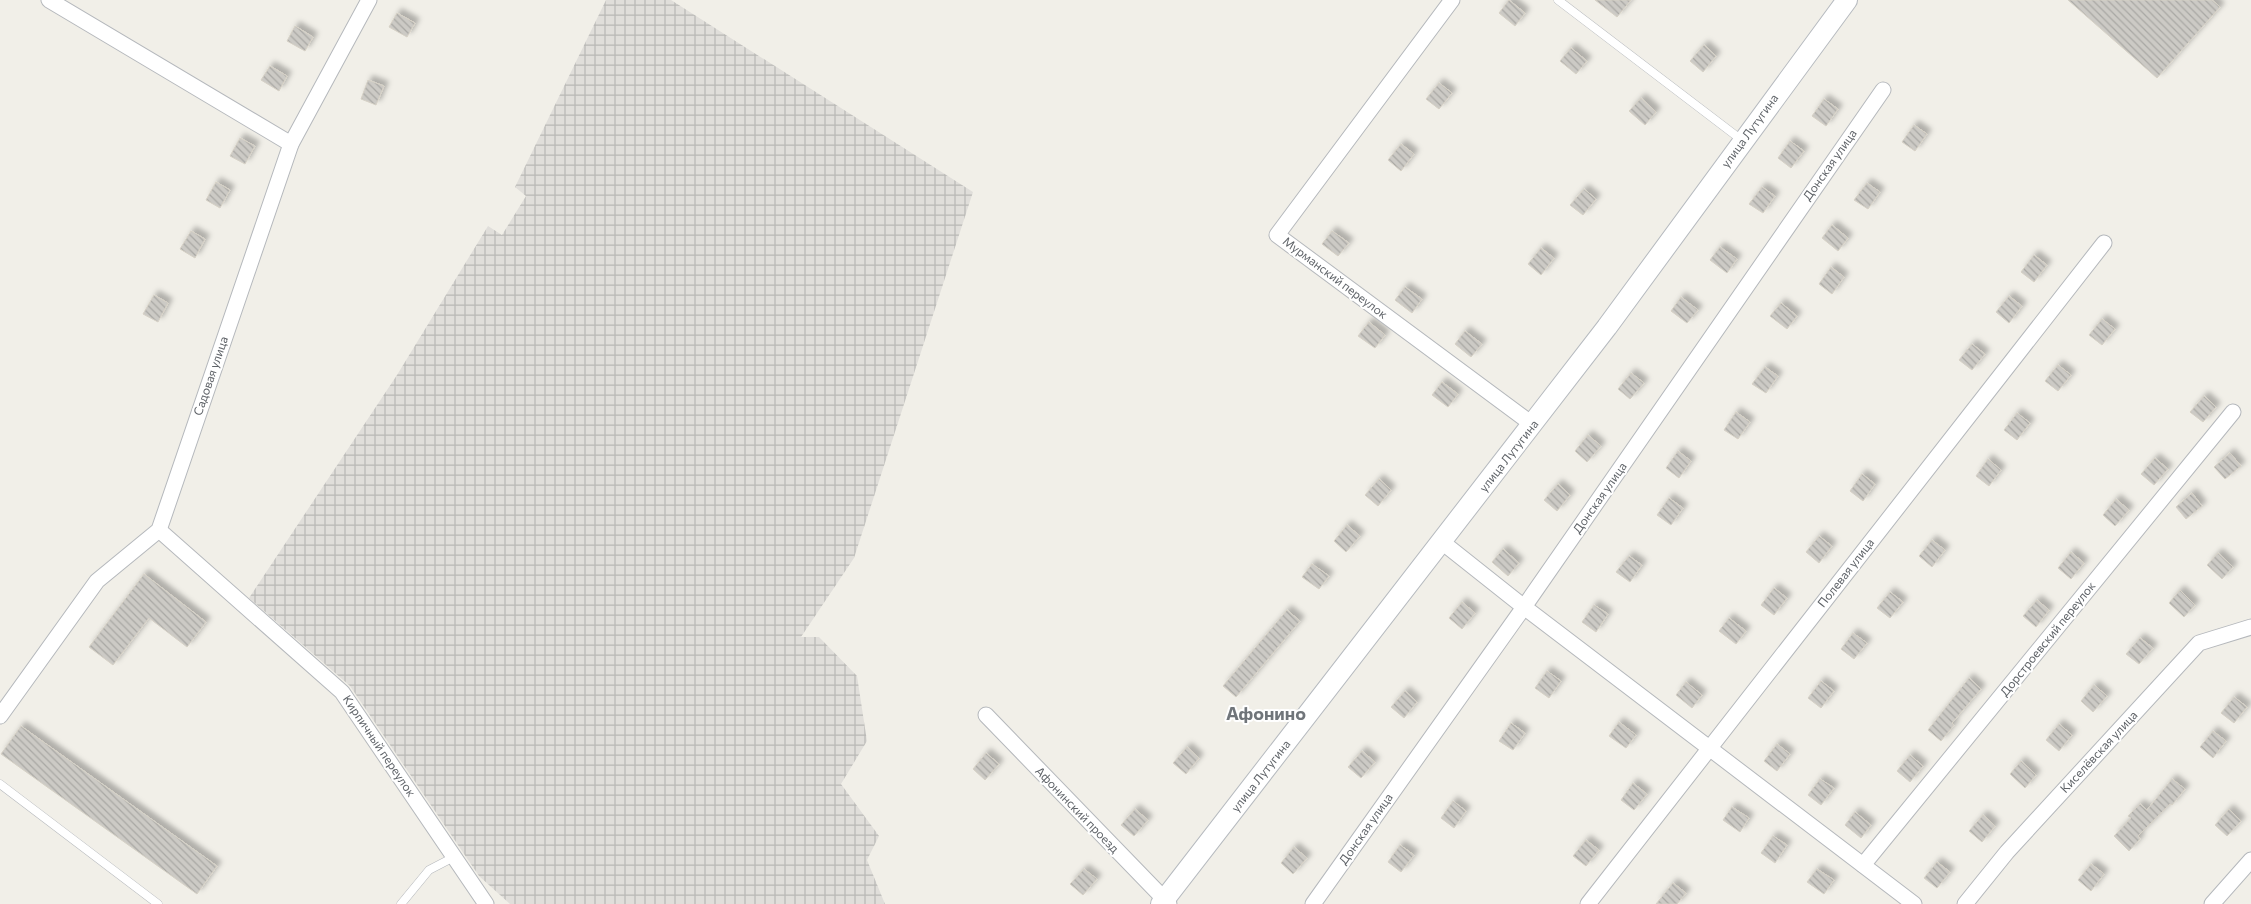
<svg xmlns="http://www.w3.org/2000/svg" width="2251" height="904" font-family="Commissioner,sans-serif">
<defs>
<pattern id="industrial-grid" width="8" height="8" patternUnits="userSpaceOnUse" patternTransform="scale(1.25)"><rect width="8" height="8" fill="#e0deda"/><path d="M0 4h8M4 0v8" fill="none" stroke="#b9b8b5"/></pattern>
<pattern id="building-back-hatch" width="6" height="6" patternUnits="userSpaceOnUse" patternTransform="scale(1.25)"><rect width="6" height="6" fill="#cccac5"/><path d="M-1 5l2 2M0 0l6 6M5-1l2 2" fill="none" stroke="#a9a8a4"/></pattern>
<filter id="shadow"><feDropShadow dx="4.5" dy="-4.5" stdDeviation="2.5" flood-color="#0004"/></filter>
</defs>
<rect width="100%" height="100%" fill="#f1efe8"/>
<!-- industrial -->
<polygon fill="url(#industrial-grid)" points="606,0 671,0 973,192 854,558 801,637 819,637 857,676 867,741 841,784 879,836 867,860 885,904 510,904 479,876 350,686 249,598 397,375 488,226 502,235 526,196 515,187"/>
<!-- building -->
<g fill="url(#building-back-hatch)" stroke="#d6d1c6" filter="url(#shadow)">
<polygon points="1509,0 1525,13 1515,26 1499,13"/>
<polygon points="1595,0 1631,0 1617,17"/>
<polygon points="2068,0 2212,0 2220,7 2157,78"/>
<polygon points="397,13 415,23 407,37 389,27"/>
<polygon points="295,26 313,37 305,51 287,41"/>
<polygon points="1704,45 1716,56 1703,72 1690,61"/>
<polygon points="1571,48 1587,61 1576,74 1560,61"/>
<polygon points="270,66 287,76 279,91 261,80"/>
<polygon points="368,80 384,86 376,105 361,99"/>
<polygon points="1439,83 1452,93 1439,109 1426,99"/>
<polygon points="1641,98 1656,112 1645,125 1629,111"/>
<polygon points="1824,99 1838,109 1826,126 1812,116"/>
<polygon points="1914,125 1927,134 1915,151 1902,142"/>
<polygon points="240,138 255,146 245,164 230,156"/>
<polygon points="1790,141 1804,151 1791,168 1778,158"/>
<polygon points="1401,144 1414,154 1401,171 1388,160"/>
<polygon points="216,182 230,190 220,208 206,200"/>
<polygon points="1867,183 1880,192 1868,209 1854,200"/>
<polygon points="1762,187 1775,196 1763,213 1749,204"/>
<polygon points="1584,189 1596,199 1583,215 1570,205"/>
<polygon points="1832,225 1848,238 1838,251 1822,238"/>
<polygon points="191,231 205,239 195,258 180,249"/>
<polygon points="1332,231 1349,243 1338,256 1322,244"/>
<polygon points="1720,247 1737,259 1727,273 1710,260"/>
<polygon points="1541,248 1554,258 1541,275 1528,264"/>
<polygon points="2034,255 2047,265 2034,282 2021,272"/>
<polygon points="1831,267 1844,277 1832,294 1819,284"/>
<polygon points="1405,287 1422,299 1412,313 1395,300"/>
<polygon points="154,295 168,303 158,322 143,314"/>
<polygon points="2009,296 2022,306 2009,323 1996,312"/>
<polygon points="1681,297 1698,310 1687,323 1671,311"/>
<polygon points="1781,303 1797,316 1787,329 1770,316"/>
<polygon points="2102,319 2115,329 2102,345 2089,335"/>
<polygon points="1369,322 1385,335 1375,348 1358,336"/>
<polygon points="1465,331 1482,344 1471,357 1455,344"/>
<polygon points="1972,344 1985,354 1972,370 1959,360"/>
<polygon points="2058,365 2071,375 2058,391 2045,381"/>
<polygon points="1765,367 1778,376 1766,393 1752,384"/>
<polygon points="1631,373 1644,383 1630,399 1618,389"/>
<polygon points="1442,382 1458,394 1448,407 1432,395"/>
<polygon points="2204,396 2216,407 2203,422 2190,412"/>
<polygon points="1736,412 1750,422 1738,439 1724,430"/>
<polygon points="2017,413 2030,423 2017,440 2004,430"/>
<polygon points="1588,435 1601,446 1587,462 1575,451"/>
<polygon points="1678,451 1691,461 1679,478 1666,468"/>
<polygon points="2230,453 2241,466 2225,479 2214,467"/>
<polygon points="2155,458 2168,469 2154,485 2141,474"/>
<polygon points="1988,459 2001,470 1989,486 1976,476"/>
<polygon points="1862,474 1875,484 1863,501 1850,491"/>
<polygon points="1379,479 1391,490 1378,506 1365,495"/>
<polygon points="1558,484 1570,495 1557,511 1544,500"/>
<polygon points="2192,493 2202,506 2186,519 2176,507"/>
<polygon points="1669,498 1683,508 1671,525 1657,515"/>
<polygon points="2116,499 2129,510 2115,526 2103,515"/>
<polygon points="1347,525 1360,536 1346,552 1334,541"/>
<polygon points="1819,536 1832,546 1819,563 1806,552"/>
<polygon points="1932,540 1945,550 1932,567 1919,556"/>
<polygon points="1503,549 1519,563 1508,576 1492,562"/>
<polygon points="2071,552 2084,563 2071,579 2058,568"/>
<polygon points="2218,553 2233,567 2222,579 2207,565"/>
<polygon points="1629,556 1642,565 1630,582 1616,572"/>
<polygon points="1312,564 1329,576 1319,589 1302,577"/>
<polygon points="144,574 206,622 187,647 149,618 113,665 89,647"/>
<polygon points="1774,588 1787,598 1774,615 1761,605"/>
<polygon points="2180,590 2195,605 2184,617 2169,603"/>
<polygon points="1890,592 1903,602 1890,618 1877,608"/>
<polygon points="2037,600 2049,610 2036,627 2023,616"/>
<polygon points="1462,602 1475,613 1462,629 1449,618"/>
<polygon points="1594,605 1608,614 1596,632 1582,622"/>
<polygon points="1287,610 1300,621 1236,697 1223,686"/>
<polygon points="1729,618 1746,631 1736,644 1719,631"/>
<polygon points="1853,633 1867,643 1854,659 1841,649"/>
<polygon points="2140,638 2153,648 2139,664 2126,654"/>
<polygon points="1547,671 1561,681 1549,698 1535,688"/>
<polygon points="1969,678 1981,689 1952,723 1954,725 1941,741 1928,730"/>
<polygon points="1821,681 1834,691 1821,708 1808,698"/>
<polygon points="1686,682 1702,695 1692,708 1676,695"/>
<polygon points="2094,685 2107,696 2093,712 2081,701"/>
<polygon points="1405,691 1417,702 1404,718 1391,707"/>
<polygon points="2234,697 2247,707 2234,723 2221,713"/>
<polygon points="1619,722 1636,735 1626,748 1609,736"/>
<polygon points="1511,723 1525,733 1513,750 1499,741"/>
<polygon points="2059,724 2072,735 2059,751 2046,740"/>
<polygon points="21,726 217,866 197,894 1,754"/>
<polygon points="2213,731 2226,741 2213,758 2200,747"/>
<polygon points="1777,744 1790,754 1777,771 1764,761"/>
<polygon points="1187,747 1199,758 1186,774 1173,763"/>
<polygon points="1362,751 1375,762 1361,778 1348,767"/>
<polygon points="986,753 999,764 985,780 973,769"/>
<polygon points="1910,755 1923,766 1910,782 1897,771"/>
<polygon points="2021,761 2036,775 2025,788 2010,774"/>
<polygon points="1820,779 1834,788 1821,805 1808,795"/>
<polygon points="2172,779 2185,789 2172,805 2170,804 2138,836 2140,839 2129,851 2114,836 2131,818 2128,816 2140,804 2147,810"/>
<polygon points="1633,783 1647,794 1634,810 1621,800"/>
<polygon points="1453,801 1466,811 1454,828 1441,818"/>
<polygon points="1732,807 1749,818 1740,832 1723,820"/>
<polygon points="1135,809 1148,820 1134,836 1121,825"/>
<polygon points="2229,809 2241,821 2227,836 2215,825"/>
<polygon points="1855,812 1871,825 1861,838 1845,825"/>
<polygon points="1983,815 1995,826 1982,842 1969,831"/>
<polygon points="1773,836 1787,845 1775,863 1761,853"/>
<polygon points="1586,840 1599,850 1586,866 1573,856"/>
<polygon points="1400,845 1414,855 1401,872 1388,862"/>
<polygon points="1294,847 1307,858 1293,874 1281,863"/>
<polygon points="1937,862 1950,872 1937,888 1924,878"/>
<polygon points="2091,864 2104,874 2091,891 2078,880"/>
<polygon points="1084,869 1097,879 1083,895 1070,884"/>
<polygon points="1817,869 1834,880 1824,894 1807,882"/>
<polygon points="1673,883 1686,893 1677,904 1656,904"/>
</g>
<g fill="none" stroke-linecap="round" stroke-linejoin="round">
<defs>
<g id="service">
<polyline points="1558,0 1743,141"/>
<polyline points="0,784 158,904"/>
<polyline points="401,904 429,870 454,857"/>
</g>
<g id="minor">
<polyline points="49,0 291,144"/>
<polyline points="1452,0 1277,235 1532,424"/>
<polyline points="159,530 342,692 486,904"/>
<polyline points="1442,542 1524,607 1914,904"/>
<polyline points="986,715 1169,904"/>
<polyline points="0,716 97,581 159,530 291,144 369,0"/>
<polyline points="1863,865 2233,412"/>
<polyline points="1313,904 1524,607 1883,90"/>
<polyline points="1588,904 2104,243"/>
<polyline points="1965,904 2007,852 2199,643 2251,627"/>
<polyline points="2212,904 2251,860"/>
</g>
<polyline id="secondary" points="1161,904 1607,327 1847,0"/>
</defs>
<!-- service casing -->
<use href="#service" stroke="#b5b8bc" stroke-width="9"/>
<!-- minor casing -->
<use href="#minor" stroke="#b5b8bc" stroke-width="17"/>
<!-- secondary casing -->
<use href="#secondary" stroke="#b6babf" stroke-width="22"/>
<!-- service -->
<use href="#service" stroke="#fff" stroke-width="8"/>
<!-- minor -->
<use href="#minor" stroke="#fff" stroke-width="15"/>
<!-- secondary -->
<use href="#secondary" stroke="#fff" stroke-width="20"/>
</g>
<g text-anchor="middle" stroke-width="4" stroke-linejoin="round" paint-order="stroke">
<!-- street labels -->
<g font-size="12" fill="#5f6368" stroke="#fff">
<text transform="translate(1750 131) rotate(-54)" y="4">улица Лутугина</text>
<text transform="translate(1830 165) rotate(-55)" y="4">Донская улица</text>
<text transform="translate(1335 278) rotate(37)" y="4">Мурманский переулок</text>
<text transform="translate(211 376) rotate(-71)" y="4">Садовая улица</text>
<text transform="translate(1509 456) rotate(-52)" y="4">улица Лутугина</text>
<text transform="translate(1600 498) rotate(-55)" y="4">Донская улица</text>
<text transform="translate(1846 573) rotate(-52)" y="4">Полевая улица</text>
<text transform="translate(2048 639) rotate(-51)" y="4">Дорстроевский переулок</text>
<text transform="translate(379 746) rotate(56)" y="4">Кирпичный переулок</text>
<text transform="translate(2099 752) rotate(-47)" y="4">Киселёвская улица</text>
<text transform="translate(1261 776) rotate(-52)" y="4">улица Лутугина</text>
<text transform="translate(1077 810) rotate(46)" y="4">Афонинский проезд</text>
<text transform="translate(1366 829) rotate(-55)" y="4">Донская улица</text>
</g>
<!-- district labels -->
<g font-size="18" font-weight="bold" fill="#70757a" stroke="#fff">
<text x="1266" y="720">Афонино</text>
</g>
</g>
</svg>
